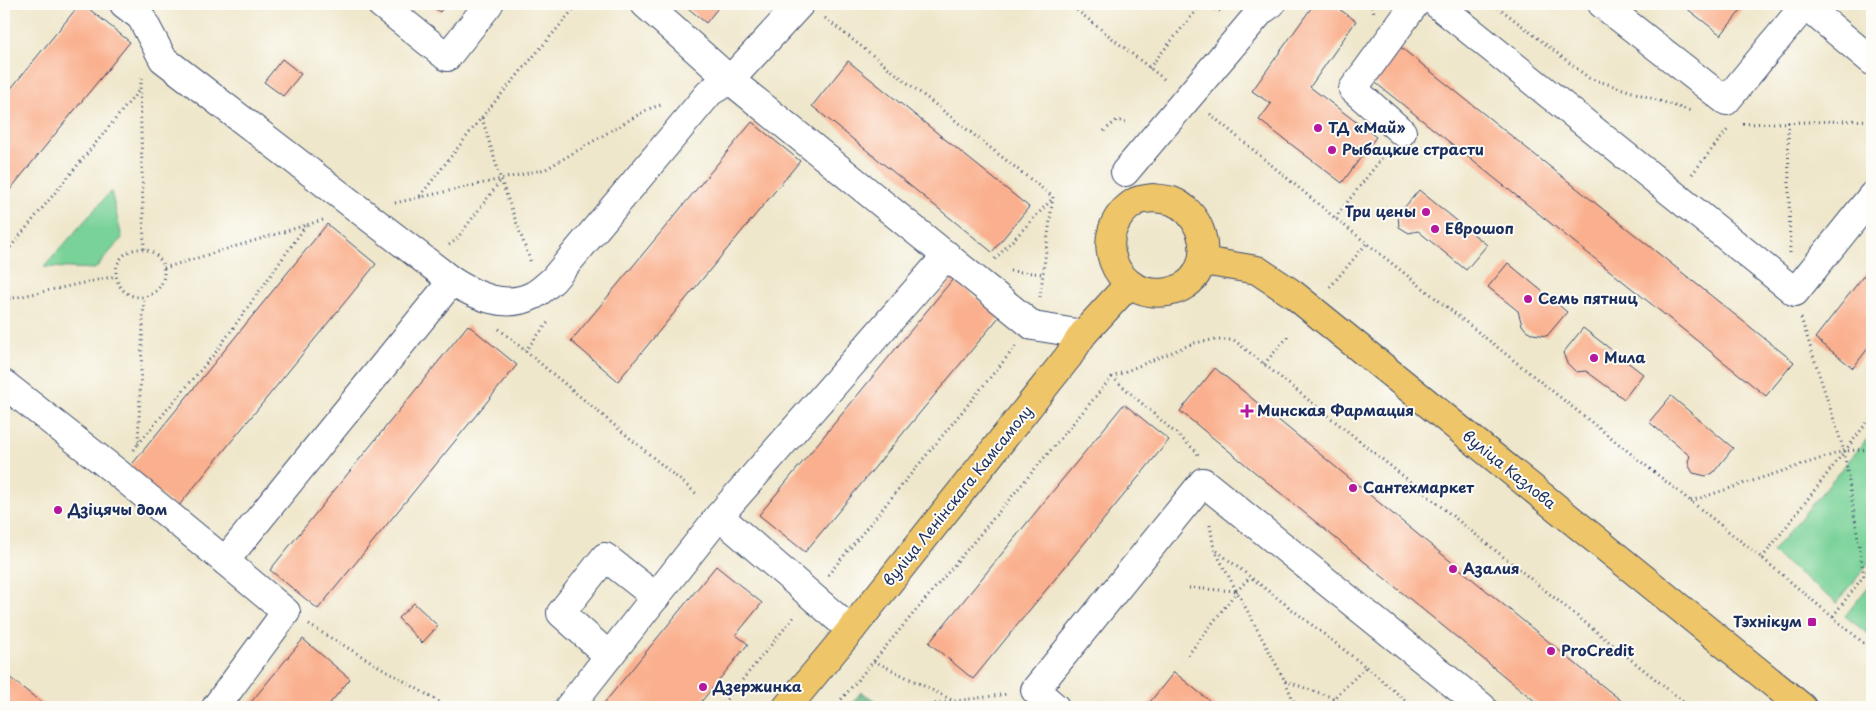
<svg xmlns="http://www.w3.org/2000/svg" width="1876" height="711" font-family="'Playpen Sans',sans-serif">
<rect width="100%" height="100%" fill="#fdfcf7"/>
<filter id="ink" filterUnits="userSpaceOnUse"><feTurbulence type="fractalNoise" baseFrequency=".02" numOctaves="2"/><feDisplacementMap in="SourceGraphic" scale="10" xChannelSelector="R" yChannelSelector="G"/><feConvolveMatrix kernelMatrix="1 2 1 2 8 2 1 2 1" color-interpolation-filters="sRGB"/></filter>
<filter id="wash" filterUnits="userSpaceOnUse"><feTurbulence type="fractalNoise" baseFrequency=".0096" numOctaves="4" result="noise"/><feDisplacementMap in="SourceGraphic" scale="20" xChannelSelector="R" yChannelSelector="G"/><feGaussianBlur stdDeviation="1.12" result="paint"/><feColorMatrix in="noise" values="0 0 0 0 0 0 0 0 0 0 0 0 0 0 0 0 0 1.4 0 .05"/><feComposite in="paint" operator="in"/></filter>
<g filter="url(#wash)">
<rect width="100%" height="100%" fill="#efe7cb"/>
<!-- green -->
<g fill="#79d298" stroke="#4a807b">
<polygon points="111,191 122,238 95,269 44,267"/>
<polygon points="1872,433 1872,559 1837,603 1772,552"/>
<polygon points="1872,582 1872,637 1845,616"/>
</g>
<!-- forest -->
<polygon fill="#62b480" stroke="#3e726f" points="861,692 886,707 849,707"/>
<g id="blocks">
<!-- building -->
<g fill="#fab08e">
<polygon points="80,4 83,4 130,42 4,197 4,97"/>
<polygon points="429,4 446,4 440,12"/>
<polygon points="683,4 721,4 706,23"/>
<polygon points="1314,4 1332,4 1356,21 1310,87 1376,137 1342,183 1259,120 1271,104 1252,91"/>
<polygon points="1681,4 1746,4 1721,35"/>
<polygon points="1399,46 1794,362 1766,396 1372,80"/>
<polygon points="282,59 301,74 283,96 264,82"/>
<polygon points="848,61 1029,207 992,252 812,106"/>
<polygon points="752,122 800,161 618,381 571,341"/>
<polygon points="1419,190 1487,245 1466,270 1418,231 1409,233 1399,227 1398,215"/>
<polygon points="327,224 376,264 177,508 129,468"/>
<polygon points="1508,263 1567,312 1547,336 1533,334 1526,330 1522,325 1518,311 1488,287"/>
<polygon points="1872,265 1872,343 1853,368 1815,338"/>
<polygon points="953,279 999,317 805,552 759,515"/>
<polygon points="468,325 517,365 318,609 270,570"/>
<polygon points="1583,328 1643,374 1624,399 1586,371 1576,372 1567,363 1563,353"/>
<polygon points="1215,368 1588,674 1629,707 1542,707 1180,411"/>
<polygon points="1671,396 1733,448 1713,473 1706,476 1693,473 1689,466 1688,461 1690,456 1649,422"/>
<polygon points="1124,404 1169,440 973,679 929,643"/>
<polygon points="716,566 762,603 736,635 748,644 697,707 601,707"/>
<polygon points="414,603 438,626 422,643 398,618"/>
<polygon points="303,639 350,679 327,707 247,707"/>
<polygon points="1174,672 1217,707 1146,707"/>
<polygon points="4,673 47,707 4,707"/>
</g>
</g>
</g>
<g filter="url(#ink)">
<use href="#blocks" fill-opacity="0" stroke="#3b4b6e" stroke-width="1"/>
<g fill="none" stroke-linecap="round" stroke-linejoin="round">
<defs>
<g id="minor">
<polyline points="124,4 141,17 163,59 452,281"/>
<polyline points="381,4 447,57 489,4"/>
<polyline points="645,4 730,80 1033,326 1083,334"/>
<polyline points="1437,4 1795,292 1872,196"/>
<polyline points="1602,4 1726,101 1805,5 1872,61"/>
<polyline points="1402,132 1353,89 1415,4"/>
<polyline points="1125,172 1261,11 1271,4"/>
<polyline points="4,384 119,474 225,561"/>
<polyline points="719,516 851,630"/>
<polyline points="609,656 561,613 605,557 656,597"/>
<path d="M 216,707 L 286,612 L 225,561 L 452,281 C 476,296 506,310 534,295 C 541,291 547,285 553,280 L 710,92 L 730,80 L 800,4"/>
<polyline points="569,707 719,516 947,255"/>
<polyline points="1055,707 1035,690 1203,482 1482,707"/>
</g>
<g id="major">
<path d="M 1153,198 C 1159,199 1166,199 1172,201 C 1199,212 1211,246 1198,271 C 1193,282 1180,290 1168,292 C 1113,301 1088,231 1135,202 C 1140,199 1148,199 1153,198 Z"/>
<polyline points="1203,261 1257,270 1293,294 1802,707"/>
<polyline points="787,707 851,630 1068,357 1083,334 1129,284"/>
</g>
</defs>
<!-- minor casing -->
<use href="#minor" stroke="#3b4b6e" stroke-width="30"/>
<!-- major casing -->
<use href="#major" stroke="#3b4b6e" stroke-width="30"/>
<!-- path -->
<g stroke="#3b4b6e" stroke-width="3" stroke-dasharray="1 4" stroke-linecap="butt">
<polyline points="1069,4 1165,80"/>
<polyline points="1367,4 1373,8 1374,13"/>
<polyline points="1494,4 1589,78 1691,111"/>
<polyline points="825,18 1053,197 1040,297"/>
<polyline points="1149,68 1200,6 1221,11 1225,7"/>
<polyline points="142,78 140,89 144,249"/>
<polyline points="1210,114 1335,218 1762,558 1872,650"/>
<polyline points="482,118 501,180 531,263"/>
<polyline points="1788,122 1790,253"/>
<polyline points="1743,124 1872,120"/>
<polyline points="1104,131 1117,120 1129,123"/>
<polyline points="1692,174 1729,128"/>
<polyline points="420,196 482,117 578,4"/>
<polyline points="395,203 546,169 648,109 661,105"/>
<polyline points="1335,218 1385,154"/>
<polyline points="449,245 456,240 501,180"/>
<circle cx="140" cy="273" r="24"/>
<polyline points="4,255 140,89"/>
<polyline points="995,259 1053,198"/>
<polyline points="164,268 326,219"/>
<polyline points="1010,271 1043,274"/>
<polyline points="1330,287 1367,243"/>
<polyline points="4,300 116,276"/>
<polyline points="1801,318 1844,451 1864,576"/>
<polyline points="499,329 698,495"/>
<polyline points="525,351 550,320"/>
<polyline points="1264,364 1288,337"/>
<polyline points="1112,377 1197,452 1198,455"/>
<polyline points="138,444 216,352 307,224"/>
<polyline points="134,450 138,444 144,297"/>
<polyline points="1691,501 1844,451 1872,449"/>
<polyline points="1210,525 1214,549 1285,681 1296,707"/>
<polyline points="1217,551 1366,667 1334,698 1328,707"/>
<polyline points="1762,558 1872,416"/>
<polyline points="828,575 1016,346"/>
<polyline points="1189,588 1236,591"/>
<polyline points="1833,616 1872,565"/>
<polyline points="309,625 448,707"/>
<polyline points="1188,655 1237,591 1250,577"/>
<polyline points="874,661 954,701"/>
<polyline points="1366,667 1413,707"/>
<polyline points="1285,681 1334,698 1353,707"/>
<polyline points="720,707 794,617"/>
<polyline points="835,707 1112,377 1194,343 1212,340 1234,340 1690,707"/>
<polyline points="910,707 1008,694"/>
</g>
<!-- minor -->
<use href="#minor" stroke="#fff" stroke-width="28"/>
<!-- major -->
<use href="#major" stroke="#eec569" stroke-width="28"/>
</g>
</g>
<!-- markers -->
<g fill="#b5179e" stroke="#fdfcf7" stroke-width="2">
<circle cx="1318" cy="128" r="5"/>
<circle cx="1332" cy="150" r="5"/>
<circle cx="1426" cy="212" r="5"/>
<circle cx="1435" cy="229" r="5"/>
<circle cx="1528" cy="299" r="5"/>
<circle cx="1594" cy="358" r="5"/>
<path d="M1244.5 403.5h5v5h5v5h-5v5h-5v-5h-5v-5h5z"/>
<circle cx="1353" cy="488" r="5"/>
<circle cx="58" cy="510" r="5"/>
<circle cx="1453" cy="569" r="5"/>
<rect x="1807" y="617" width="10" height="10" rx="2.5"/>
<circle cx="1551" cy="651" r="5"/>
<circle cx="703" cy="687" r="5"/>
</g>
<g text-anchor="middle" stroke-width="4" stroke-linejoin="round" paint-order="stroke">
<!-- poi labels -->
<g font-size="15" font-weight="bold" fill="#1b2f5e" stroke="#fdfcf7" text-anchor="start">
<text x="1328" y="133">ТД «Май»</text>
<text x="1342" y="155">Рыбацкие страсти</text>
<text x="1416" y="217" text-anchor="end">Три цены</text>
<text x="1445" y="234">Еврошоп</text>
<text x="1538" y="304">Семь пятниц</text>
<text x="1604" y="363">Мила</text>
<text x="1257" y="416">Минская Фармация</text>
<text x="1363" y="493">Сантехмаркет</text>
<text x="68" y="515">Дзіцячы дом</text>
<text x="1463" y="574">Азалия</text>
<text x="1802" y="627" text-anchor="end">Тэхнікум</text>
<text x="1561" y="656">ProCredit</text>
<text x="713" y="692">Дзержинка</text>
</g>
<!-- street labels -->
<g font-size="15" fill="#1b2f5e" stroke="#fdfcf7">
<text transform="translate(1509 470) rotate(39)" y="5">вуліца Казлова</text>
<text transform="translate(958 496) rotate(-51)" y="5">вуліца Ленінскага Камсамолу</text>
</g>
</g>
<!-- margin -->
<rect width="1876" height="711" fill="none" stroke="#fdfcf7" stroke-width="20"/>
</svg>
